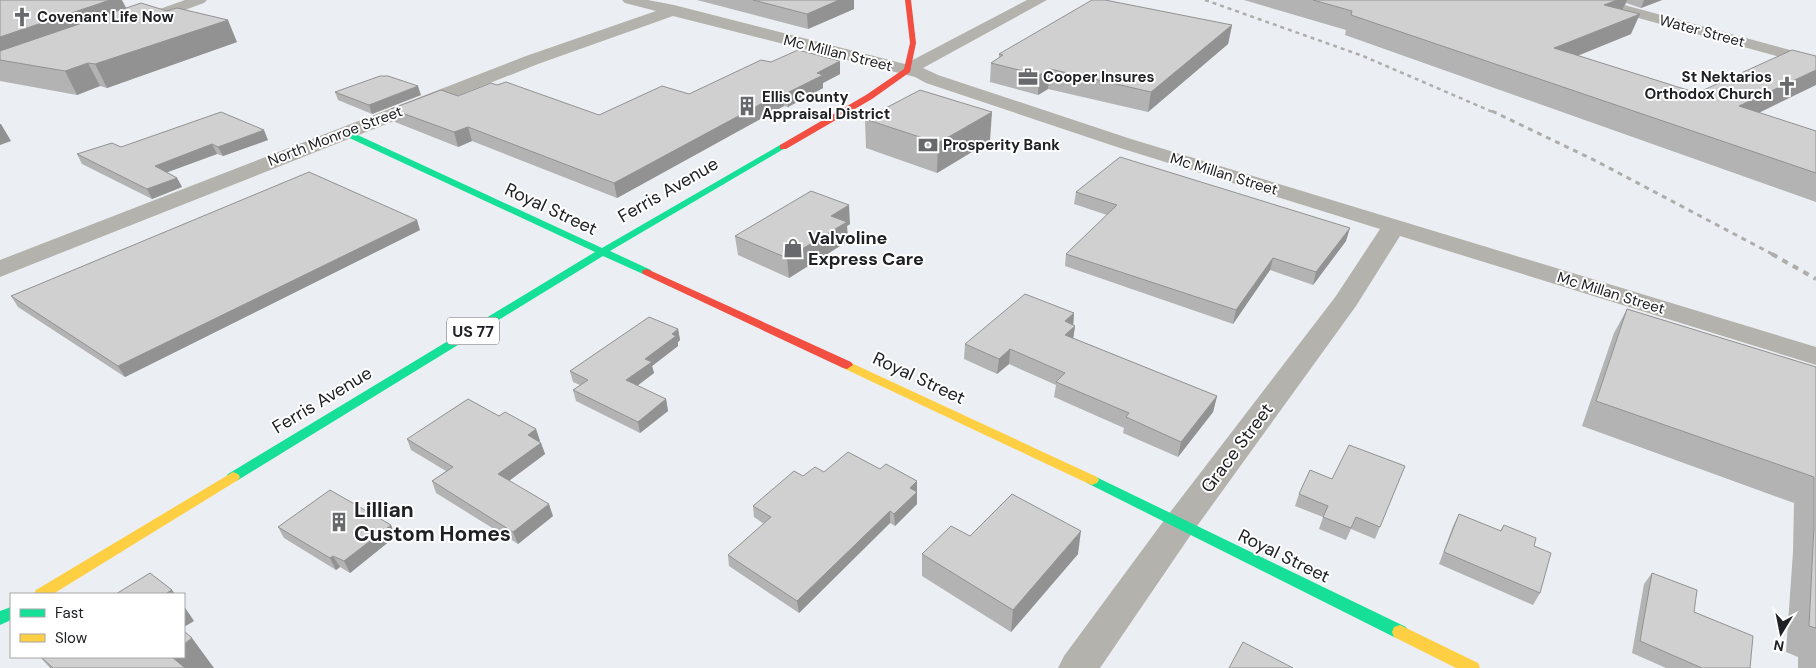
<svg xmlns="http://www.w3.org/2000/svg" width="1816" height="668" font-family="'DM Sans',sans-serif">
<rect width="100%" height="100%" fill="#ebeef2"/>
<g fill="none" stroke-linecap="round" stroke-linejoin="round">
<!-- street -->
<g fill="#b4b2ac" fill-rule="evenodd">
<polygon points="185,0 207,0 204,3 141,26 135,28 127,23 129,20"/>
<polygon points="622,0 648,0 674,5 905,64 1027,0 1047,0 923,68 938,75 1131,139 1816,347 1816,365 1400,236 1356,306 1192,533 1100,668 1058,668 1064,656 1168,515 1336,296 1380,229 1117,147 926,83 915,77 673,16 538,64 0,277 0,260 526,56 656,11 625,3"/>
<polygon points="1581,0 1606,0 1816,57 1816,67 1584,3"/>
</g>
<!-- fast -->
<g fill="#16e098" fill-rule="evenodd">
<polygon points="343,131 349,131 602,248 780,145 783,144 787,147 610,251 651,270 652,272 651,274 643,274 603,256 238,480 233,482 228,480 226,477 228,474 595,252 343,135"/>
<polygon points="1092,475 1406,627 1408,632 1406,637 1400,639 1394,637 1087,483 1085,480 1087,477"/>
<polygon points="11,607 11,620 0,625 0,611"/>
</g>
<!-- slow -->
<g fill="#ffcf43" fill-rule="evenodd">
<polygon points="847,361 1097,477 1099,480 1097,483 1092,485 1087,483 843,368 841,365 843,362"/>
<polygon points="233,472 238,474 240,477 238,480 53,594 34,594 36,590"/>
<polygon points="1400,625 1478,663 1480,668 1456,668 1394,637 1392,632 1394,627"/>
</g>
<!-- jam -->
<g fill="#f24e42" fill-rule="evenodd">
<polygon points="905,0 911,0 916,43 910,72 872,99 786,149 780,149 780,145 866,95 904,69 910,43"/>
<polygon points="647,269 851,362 853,365 847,369 843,368 643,274 642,272 643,270"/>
</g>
<!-- rail-far2 -->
<polyline stroke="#afadac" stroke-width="2.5" stroke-dasharray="4 4" stroke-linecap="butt" points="1205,0 1363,56 1495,113"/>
<!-- rail-far1 -->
<polyline stroke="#afadac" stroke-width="3" stroke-dasharray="5 5" stroke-linecap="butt" points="1492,111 1594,160 1774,255"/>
<!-- rail -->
<polyline stroke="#afadac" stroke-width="4" stroke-dasharray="6 6" stroke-linecap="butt" points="1772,254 1816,279"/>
</g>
<!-- wall -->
<g fill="#b3b3b3">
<polygon points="0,0 126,8 237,42 107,88 100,86 77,95 0,81"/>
<polygon points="697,0 854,0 854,9 808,29"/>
<polygon points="1244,0 1662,0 1641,8 1626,3 1623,10 1631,34 1577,56 1816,131 1816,202 1345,35 1346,30"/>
<polygon points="1232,25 1228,44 1148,112 1048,89 1038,95 990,82 991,63 999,58 999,54"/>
<polygon points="840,61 840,74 823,83 823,88 788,107 784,106 617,198 472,141 458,147 395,122 391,109 458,96 599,115 689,94 771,62"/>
<polygon points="335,92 421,95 372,114 338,100"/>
<polygon points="865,119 990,141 937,173 866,148"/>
<polygon points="268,140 223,156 217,154 167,172 177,178 182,187 152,199 82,164 77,154"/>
<polygon points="1076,192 1346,241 1313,285 1270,270 1233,324 1065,266 1066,254 1107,215 1074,204"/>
<polygon points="850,224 847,226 848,241 789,278 738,255 735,236"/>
<polygon points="420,230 125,377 18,307 11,296"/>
<polygon points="1627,309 1816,367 1816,668 1798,668 1798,657 1786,652 1793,552 1794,503 1582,426 1614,333"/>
<polygon points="1074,313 1073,325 1075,326 1073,338 1217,396 1213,412 1178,457 1123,433 1124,428 1054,397 1056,385 1009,364 997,374 964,359 965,344"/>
<polygon points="678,329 680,340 678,342 678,346 652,366 654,373 637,386 666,399 668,411 640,433 576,401 573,390 580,385 573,382 570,371"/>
<polygon points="499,416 536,429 540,441 539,441 541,443 545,454 509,481 553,516 518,544 436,493 432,481 446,471 411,450 407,439"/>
<polygon points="1405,466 1375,539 1351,529 1346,540 1319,529 1323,517 1295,506 1299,494 1332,479"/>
<polygon points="880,469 917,481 917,504 895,526 890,523 799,613 729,566 728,555 764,524 754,517 753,506 803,476 824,472"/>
<polygon points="1459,514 1500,531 1504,525 1534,546 1540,593 1533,605 1439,564 1453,526"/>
<polygon points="278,527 396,536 350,573 340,567 336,570 284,538"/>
<polygon points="922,554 1078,554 1011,632 922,576"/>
<polygon points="1652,573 1750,668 1666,668 1632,653 1644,584"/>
<polygon points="40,657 184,657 214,668 50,668"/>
</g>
<!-- shaded-wall -->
<g fill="#929292">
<polygon points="110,0 122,0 131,17 0,60 0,37"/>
<polygon points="839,0 854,0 854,9 808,29 807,14"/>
<polygon points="1617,0 1627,0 1620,15 1604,5"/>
<polygon points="1644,0 1662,0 1641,8"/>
<polygon points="1640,14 1631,34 1545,69 1554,48"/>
<polygon points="228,20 237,42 107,88 95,64"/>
<polygon points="1232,25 1228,44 1148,112 1151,92"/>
<polygon points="840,61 840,74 823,83 823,88 788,107 787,93 817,73"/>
<polygon points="88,63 100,86 77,95 65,71"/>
<polygon points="1050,69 1048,89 1038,95 1039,75"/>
<polygon points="1816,70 1816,85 1726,129 1739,106"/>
<polygon points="418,86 421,95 372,114 369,105"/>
<polygon points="783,92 784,106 617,198 614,183"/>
<polygon points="992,112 990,141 937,173 938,143"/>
<polygon points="0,124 1,124 11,141 0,145"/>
<polygon points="468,127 472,141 458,147 454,132"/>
<polygon points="264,130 268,140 223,156 218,147"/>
<polygon points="212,144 217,154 160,175 155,166"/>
<polygon points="177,178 182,187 152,199 147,189"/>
<polygon points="849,205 850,224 847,226 848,241 789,278 787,258 831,216"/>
<polygon points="417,220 420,230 125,377 118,366"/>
<polygon points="1350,228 1346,241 1313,285 1316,272"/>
<polygon points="1273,258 1270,270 1233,324 1236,310"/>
<polygon points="1074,313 1073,328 1075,326 1073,340 1063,350 1065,321"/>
<polygon points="678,329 680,340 678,342 678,346 652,366 654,373 629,392 626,380 645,359"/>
<polygon points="1010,349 1009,364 997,374 999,359"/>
<polygon points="1217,396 1213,412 1178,457 1181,442"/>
<polygon points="666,399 668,411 640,433 638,422"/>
<polygon points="536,429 540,441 532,446 528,435"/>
<polygon points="541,443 545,454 502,486 498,474"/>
<polygon points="917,481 917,504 895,526 894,514 910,488"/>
<polygon points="549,504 553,516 518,544 513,532"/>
<polygon points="890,511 890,523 799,613 797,601"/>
<polygon points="391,525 396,536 350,573 344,561"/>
<polygon points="1081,531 1078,554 1011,632 1013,610"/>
<polygon points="333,556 340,567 336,570 330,558"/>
<polygon points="172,590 175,594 165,594"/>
<polygon points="184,606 194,621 184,627"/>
<polygon points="192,638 214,668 179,668 171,657 184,657 184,644"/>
</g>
<!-- building -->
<g fill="#d0d0d0" stroke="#929292">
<polygon points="0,0 110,0 0,37"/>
<polygon points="753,0 839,0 807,14"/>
<polygon points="1092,0 1105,0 1232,25 1151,92 1050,69 1039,75 991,63 1003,55 999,54"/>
<polygon points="1313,0 1617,0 1604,5 1640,14 1554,48 1697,93 1792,50 1816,56 1816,70 1739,106 1816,131 1816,173 1351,15 1352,11"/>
<polygon points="141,3 167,11 177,8 228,20 95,64 88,63 65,71 0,60 0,51"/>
<polygon points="798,50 840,61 817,73 823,75 787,93 783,92 614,183 468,127 454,132 391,109 441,90 458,96 491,83 497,85 506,82 599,115 662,86 689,94 761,60 771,62"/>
<polygon points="380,76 388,76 418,86 369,105 335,92"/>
<polygon points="920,90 992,112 938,143 865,119"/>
<polygon points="221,112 264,130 218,147 212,144 155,166 177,178 147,189 77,154 112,143 121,147"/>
<polygon points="1120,157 1350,228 1316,272 1273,258 1236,310 1066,254 1117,205 1076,192"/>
<polygon points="309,172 417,220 118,366 11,296"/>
<polygon points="811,191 849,205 831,216 847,222 787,258 735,236"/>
<polygon points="1025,294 1074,313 1065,321 1075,326 1065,335 1217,396 1181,442 1126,417 1129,413 1056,382 1065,373 1010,349 999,359 965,344"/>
<polygon points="1627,309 1816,367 1816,628 1809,626 1814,526 1814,477 1596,401"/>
<polygon points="649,317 678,329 672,334 676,336 645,359 652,362 626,380 666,399 638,422 573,390 588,380 570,371"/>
<polygon points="468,399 499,416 505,412 536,429 528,435 541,443 498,474 549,504 513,532 432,481 453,467 407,439"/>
<polygon points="1349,445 1405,466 1380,527 1356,517 1351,528 1323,517 1328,506 1299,494 1310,470 1332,479"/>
<polygon points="848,452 880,469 886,464 917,481 910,488 917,492 894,514 890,511 797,601 728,555 771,517 753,506 794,471 803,476 815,467 824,472"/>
<polygon points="330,490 391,525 344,561 333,556 330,558 278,527"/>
<polygon points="1012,494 1081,531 1013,610 922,554 951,526 970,536"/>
<polygon points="1459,514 1501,531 1504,525 1536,538 1534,546 1551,553 1540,593 1444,552"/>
<polygon points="150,573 172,590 165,594 116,594"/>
<polygon points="1652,573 1697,590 1694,612 1753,636 1750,668 1702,668 1640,641"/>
<polygon points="184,631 192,638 184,644"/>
<polygon points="1243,642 1293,668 1229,668"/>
<polygon points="41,657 172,657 185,668 53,668"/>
</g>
<!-- icons -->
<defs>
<symbol id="church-bare" viewBox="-9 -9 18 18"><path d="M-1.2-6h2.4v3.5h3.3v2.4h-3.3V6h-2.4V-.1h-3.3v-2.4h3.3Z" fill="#67696c" stroke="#fff" stroke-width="2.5" paint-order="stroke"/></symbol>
<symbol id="office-bare" viewBox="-9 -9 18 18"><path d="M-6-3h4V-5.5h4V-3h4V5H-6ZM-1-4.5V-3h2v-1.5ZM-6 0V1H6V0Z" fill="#67696c" stroke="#fff" stroke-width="2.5" paint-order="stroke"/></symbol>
<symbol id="building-bare" viewBox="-9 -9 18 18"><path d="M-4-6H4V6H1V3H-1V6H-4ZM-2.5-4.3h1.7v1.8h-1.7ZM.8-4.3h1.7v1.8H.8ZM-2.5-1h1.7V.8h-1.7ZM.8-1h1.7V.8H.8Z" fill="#67696c" stroke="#fff" stroke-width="2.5" paint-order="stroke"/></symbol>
<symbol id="bank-bare" viewBox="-9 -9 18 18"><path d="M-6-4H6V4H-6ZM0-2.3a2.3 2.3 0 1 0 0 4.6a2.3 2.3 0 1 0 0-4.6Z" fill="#67696c" stroke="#fff" stroke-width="2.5" paint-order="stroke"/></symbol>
<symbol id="shop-bare" viewBox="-9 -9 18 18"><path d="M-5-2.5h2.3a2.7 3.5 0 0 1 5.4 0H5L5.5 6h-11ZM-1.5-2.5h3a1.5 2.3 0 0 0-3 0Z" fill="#67696c" stroke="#fff" stroke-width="2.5" paint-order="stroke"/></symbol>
</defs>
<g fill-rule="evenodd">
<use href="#church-bare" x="8" y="3" width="28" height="28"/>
<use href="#office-bare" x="1014" y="63" width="28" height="28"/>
<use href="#church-bare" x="1773" y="72" width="28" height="28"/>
<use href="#building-bare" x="733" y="92" width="28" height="28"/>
<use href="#bank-bare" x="914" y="131" width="28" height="28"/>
<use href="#shop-bare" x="779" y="234" width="28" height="28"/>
<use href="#building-bare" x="325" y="508" width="28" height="28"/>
</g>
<g text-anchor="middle" stroke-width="4" stroke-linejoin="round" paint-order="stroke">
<!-- far-poi labels -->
<g font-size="15" font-weight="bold" fill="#202124" stroke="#fff" text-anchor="start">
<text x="37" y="22">Covenant Life Now</text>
<text x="1043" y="82">Cooper Insures</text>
<text x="1772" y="82" text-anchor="end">St Nektarios<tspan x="1772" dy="17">Orthodox Church</tspan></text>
<text x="762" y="102">Ellis County<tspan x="762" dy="17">Appraisal District</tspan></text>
<text x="943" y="150">Prosperity Bank</text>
</g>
<!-- far-street labels -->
<g font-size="15" fill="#202124" stroke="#fff">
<text transform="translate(1702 31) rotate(15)" y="5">Water Street</text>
<text transform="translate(838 53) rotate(14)" y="5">Mc Millan Street</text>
<text transform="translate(335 136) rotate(-21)" y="5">North Monroe Street</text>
<text transform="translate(1224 174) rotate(17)" y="5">Mc Millan Street</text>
<text transform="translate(1611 293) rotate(17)" y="5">Mc Millan Street</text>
</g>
<!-- shield labels -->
<rect fill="#fff" stroke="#636466" stroke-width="1" x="447" y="317.5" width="52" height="27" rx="4"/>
<g font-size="16" font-weight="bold" fill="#202124">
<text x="473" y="337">US 77</text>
</g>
<!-- street labels -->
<g font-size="18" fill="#202124" stroke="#fff">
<text transform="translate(668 190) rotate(-30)" y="6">Ferris Avenue</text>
<text transform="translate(551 209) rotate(25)" y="6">Royal Street</text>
<text transform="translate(919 378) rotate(25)" y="6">Royal Street</text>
<text transform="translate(322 400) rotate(-31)" y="6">Ferris Avenue</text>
<text transform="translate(1237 448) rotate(-53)" y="6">Grace Street</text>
<text transform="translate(1284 556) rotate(26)" y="6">Royal Street</text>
</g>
<!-- poi labels -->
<g font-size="18" font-weight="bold" fill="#202124" stroke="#fff" text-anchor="start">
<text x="808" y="244">Valvoline<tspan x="808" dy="21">Express Care</tspan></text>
</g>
<!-- near-poi labels -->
<g font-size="21" font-weight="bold" fill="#202124" stroke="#fff" text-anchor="start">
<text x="354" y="517">Lillian<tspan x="354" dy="24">Custom Homes</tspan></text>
</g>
</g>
<!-- legend -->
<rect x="10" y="593" width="175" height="65" fill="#ffffff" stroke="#a6a6a7"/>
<rect x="20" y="609" width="25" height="8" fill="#16e098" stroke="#a6a6a7"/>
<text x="55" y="618" font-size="15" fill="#202124">Fast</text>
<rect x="20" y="634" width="25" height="8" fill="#ffcf43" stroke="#a6a6a7"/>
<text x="55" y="643" font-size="15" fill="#202124">Slow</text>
<!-- north arrow -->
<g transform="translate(1781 633) rotate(190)" stroke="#ffffff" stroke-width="4" paint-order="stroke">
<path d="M0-4L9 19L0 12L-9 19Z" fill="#202124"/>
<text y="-8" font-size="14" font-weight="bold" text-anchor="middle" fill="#202124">N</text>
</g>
</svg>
